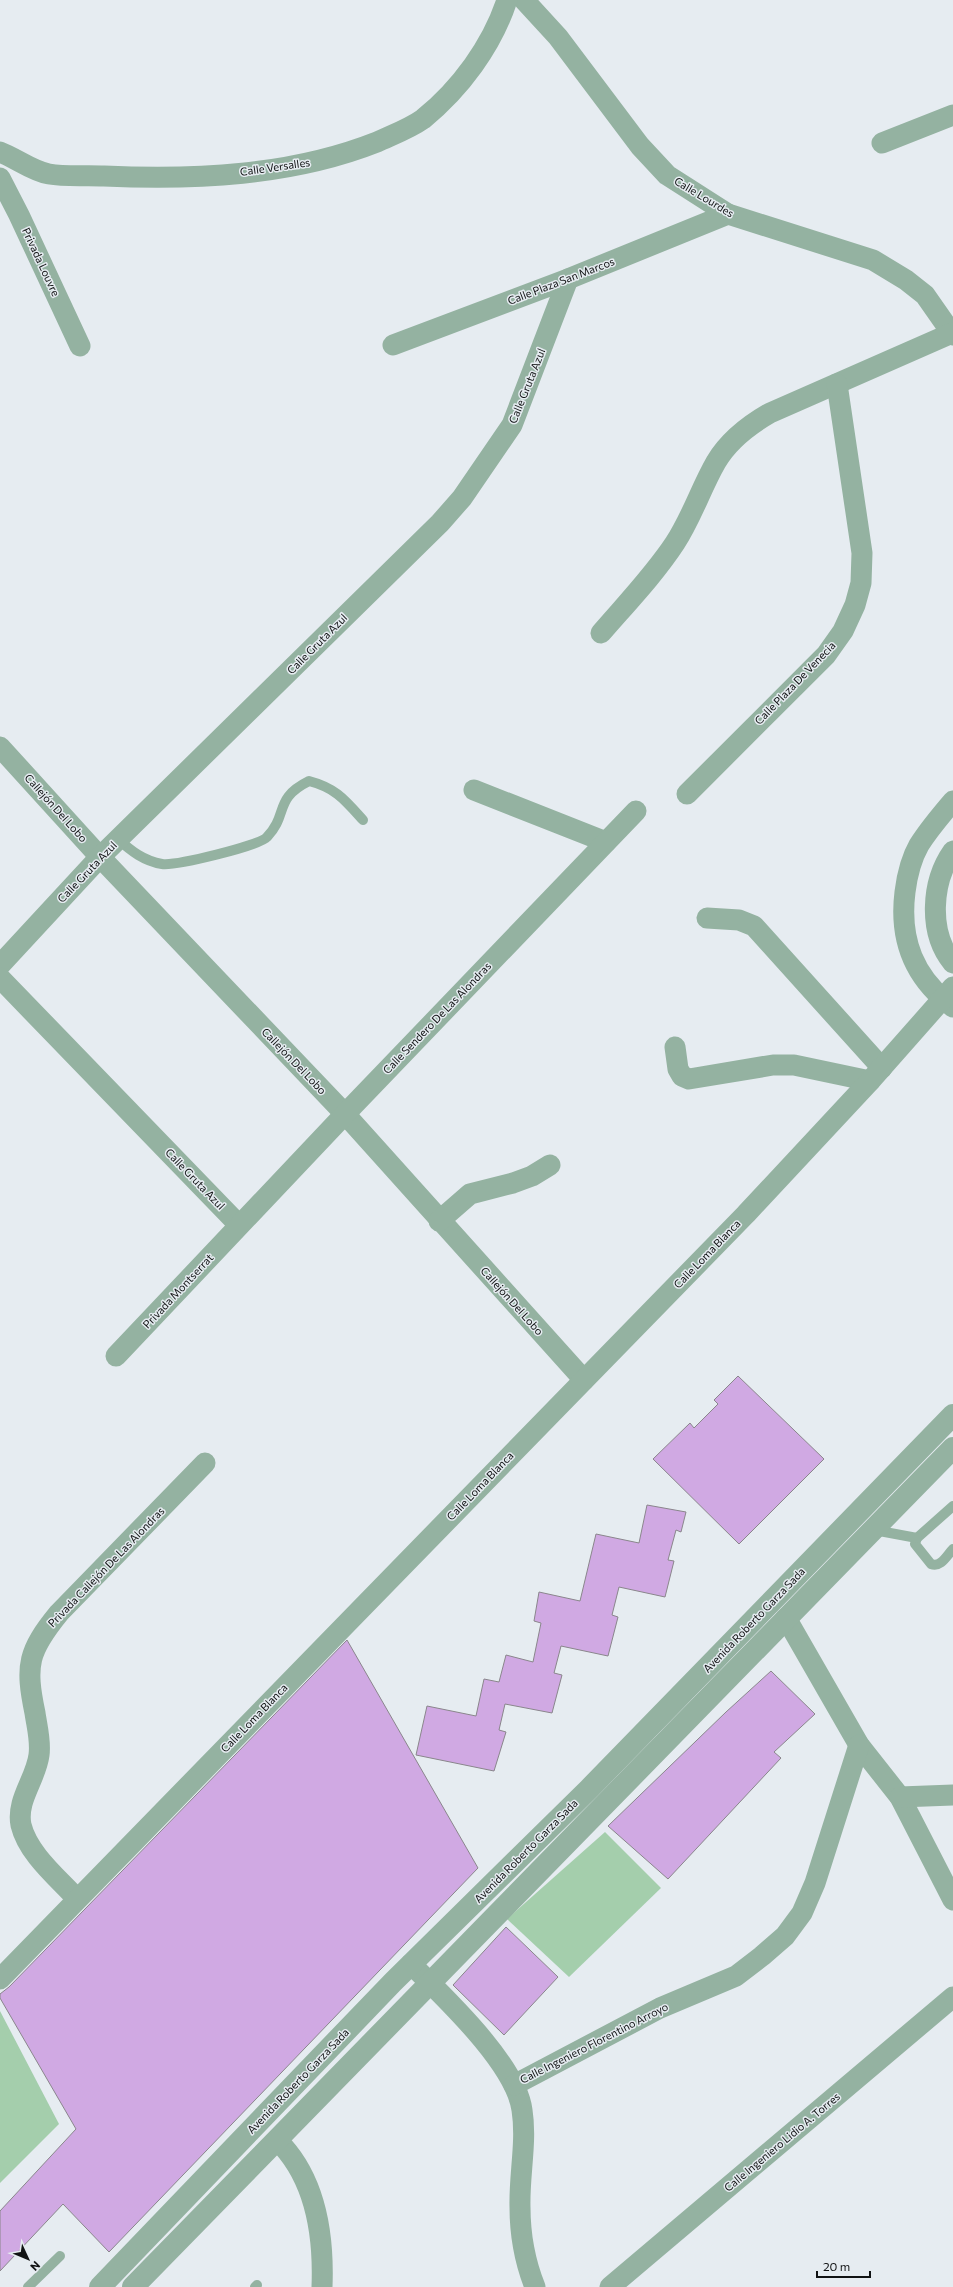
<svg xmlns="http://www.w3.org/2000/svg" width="953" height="2287" font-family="Commissioner,sans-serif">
<rect width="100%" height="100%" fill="#e6ecf1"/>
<!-- green -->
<g fill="#a4ceac">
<polygon points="605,1832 661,1888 569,1977 507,1919"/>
<polygon points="0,2011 59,2124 0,2183"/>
</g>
<!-- building -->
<g fill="#d0a9e3" stroke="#8a868c">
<polygon points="738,1376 824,1459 739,1544 653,1459 690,1423 694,1428 718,1404 714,1400"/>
<polygon points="647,1505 686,1512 681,1532 676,1530 668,1560 674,1561 665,1597 619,1587 612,1615 618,1617 608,1656 561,1646 554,1673 562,1675 552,1713 505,1704 499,1730 506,1732 494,1771 416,1755 427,1706 476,1716 484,1679 499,1682 506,1655 533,1662 541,1623 534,1621 539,1592 580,1601 596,1534 639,1543"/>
<polygon points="347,1640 478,1868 109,2252 63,2204 0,2271 0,2211 76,2129 0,1998 0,1994 9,1987"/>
<polygon points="771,1671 815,1714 774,1752 781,1758 668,1879 608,1826 726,1712"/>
<polygon points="506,1927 558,1977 504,2035 453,1985"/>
</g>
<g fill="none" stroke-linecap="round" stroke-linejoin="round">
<!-- service -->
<g stroke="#94b2a1" stroke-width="10">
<path d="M 118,839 C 131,851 144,861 162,864 C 175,866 259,846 267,837 C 289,814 273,799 309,781 C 336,788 345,800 363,820"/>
<path d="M 953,1506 L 917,1538 L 915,1544 L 931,1564 C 941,1568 947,1555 953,1549"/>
<polyline points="874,1530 917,1538"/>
<polyline points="28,2287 60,2256"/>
<polyline points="255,2287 257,2285"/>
</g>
<!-- minor -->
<g stroke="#94b2a1" stroke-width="21">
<polyline points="524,0 558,37 640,146 667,175 728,214 873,260 906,280 925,295 953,335"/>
<polyline points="882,143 953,115"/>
<path d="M 0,152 C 16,158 32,171 49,174 C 66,177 86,175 104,176 C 195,180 291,176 377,142 C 392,135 409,129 423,119 C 460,89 492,46 507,0"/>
<polyline points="0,178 19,215 80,346"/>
<polyline points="393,345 568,279 728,214"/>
<path d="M 601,633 C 626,604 654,575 675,543 C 692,517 701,488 716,462 C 729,440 749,425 770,413 L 952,333"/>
<polyline points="0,747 100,857 345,1114 584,1380"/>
<polyline points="474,790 606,842"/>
<polyline points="687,794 826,655 843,631 855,605 861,583 862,553 837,384"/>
<path d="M 953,801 C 941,815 929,829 919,845 C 911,859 907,876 905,892 C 899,940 914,978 953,1007"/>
<path d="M 953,851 C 931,882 928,933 953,963"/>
<polyline points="707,918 739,920 754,926 882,1068"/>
<polyline points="0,965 100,857 440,523 462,498 512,425 568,279"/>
<polyline points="0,978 239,1225"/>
<polyline points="675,1047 678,1069 682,1076 689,1079 773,1065 794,1065 870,1081"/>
<polyline points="439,1221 470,1194 513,1183 532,1176 550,1165"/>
<polyline points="116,1356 345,1114 636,811"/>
<polyline points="786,1618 859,1745 900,1797 953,1900"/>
<polyline points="900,1797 953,1795"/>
<path d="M 77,1899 C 58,1878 28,1854 21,1825 C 16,1800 36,1779 39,1755 C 41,1741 37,1727 35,1713 C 25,1665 28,1651 59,1613 L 205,1463"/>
<path d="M 411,1964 C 444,1997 516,2064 522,2110 C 527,2142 519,2175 520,2207 C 520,2234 525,2262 535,2287"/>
<polyline points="0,1979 746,1214 870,1081 953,987"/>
<polyline points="514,2085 660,2008 736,1976 762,1956 785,1936 802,1913 815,1883 859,1745"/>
<path d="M 277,2140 C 316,2178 324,2235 322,2287"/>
<polyline points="610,2287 953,1997"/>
</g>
<!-- tertiary -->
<g stroke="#94b2a1" stroke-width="22">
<polyline points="100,2287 393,1982 589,1789 953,1415"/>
<polyline points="133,2287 953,1448"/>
</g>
</g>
<g text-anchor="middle" stroke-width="3" stroke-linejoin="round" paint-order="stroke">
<!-- street labels -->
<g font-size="11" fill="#111314" stroke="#e6ecf1">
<text transform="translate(275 167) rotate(-8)" y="4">Calle Versalles</text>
<text transform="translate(704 197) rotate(31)" y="4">Calle Lourdes</text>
<text transform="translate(41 262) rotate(65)" y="4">Privada Louvre</text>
<text transform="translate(561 281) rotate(-21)" y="4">Calle Plaza San Marcos</text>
<text transform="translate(527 386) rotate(-68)" y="4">Calle Gruta Azul</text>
<text transform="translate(317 644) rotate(-45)" y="4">Calle Gruta Azul</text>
<text transform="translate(795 683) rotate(-46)" y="4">Calle Plaza De Venecia</text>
<text transform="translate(56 808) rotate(48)" y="4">Callejón Del Lobo</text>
<text transform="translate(87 872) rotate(-46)" y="4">Calle Gruta Azul</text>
<text transform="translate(437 1018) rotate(-46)" y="4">Calle Sendero De Las Alondras</text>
<text transform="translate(294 1061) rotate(46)" y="4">Callejón Del Lobo</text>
<text transform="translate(195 1179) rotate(46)" y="4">Calle Gruta Azul</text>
<text transform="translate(707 1254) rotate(-46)" y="4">Calle Loma Blanca</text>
<text transform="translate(178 1291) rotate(-47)" y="4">Privada Montserrat</text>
<text transform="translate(512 1301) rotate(48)" y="4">Callejón Del Lobo</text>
<text transform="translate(480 1486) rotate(-46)" y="4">Calle Loma Blanca</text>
<text transform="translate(106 1567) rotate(-46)" y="4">Privada Callejón De Las Alondras</text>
<text transform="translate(754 1620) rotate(-46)" y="4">Avenida Roberto Garza Sada</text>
<text transform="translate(254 1718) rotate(-46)" y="4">Calle Loma Blanca</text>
<text transform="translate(526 1851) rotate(-45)" y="4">Avenida Roberto Garza Sada</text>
<text transform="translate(594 2043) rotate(-27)" y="4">Calle Ingeniero Florentino Arroyo</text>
<text transform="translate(298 2081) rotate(-46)" y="4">Avenida Roberto Garza Sada</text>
<text transform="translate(782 2142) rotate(-40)" y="4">Calle Ingeniero Lidio A. Torres</text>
</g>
</g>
<!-- north arrow -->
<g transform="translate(28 2259) rotate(134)" stroke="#e6ecf1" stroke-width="3" paint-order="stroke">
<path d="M0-3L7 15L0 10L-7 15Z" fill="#111314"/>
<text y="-6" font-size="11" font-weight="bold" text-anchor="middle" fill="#111314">N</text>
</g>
<!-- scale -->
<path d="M817 2271v6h53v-6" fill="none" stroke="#111314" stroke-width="2"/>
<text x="823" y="2271" font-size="12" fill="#111314" stroke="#e6ecf1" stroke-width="3" paint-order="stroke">20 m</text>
</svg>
